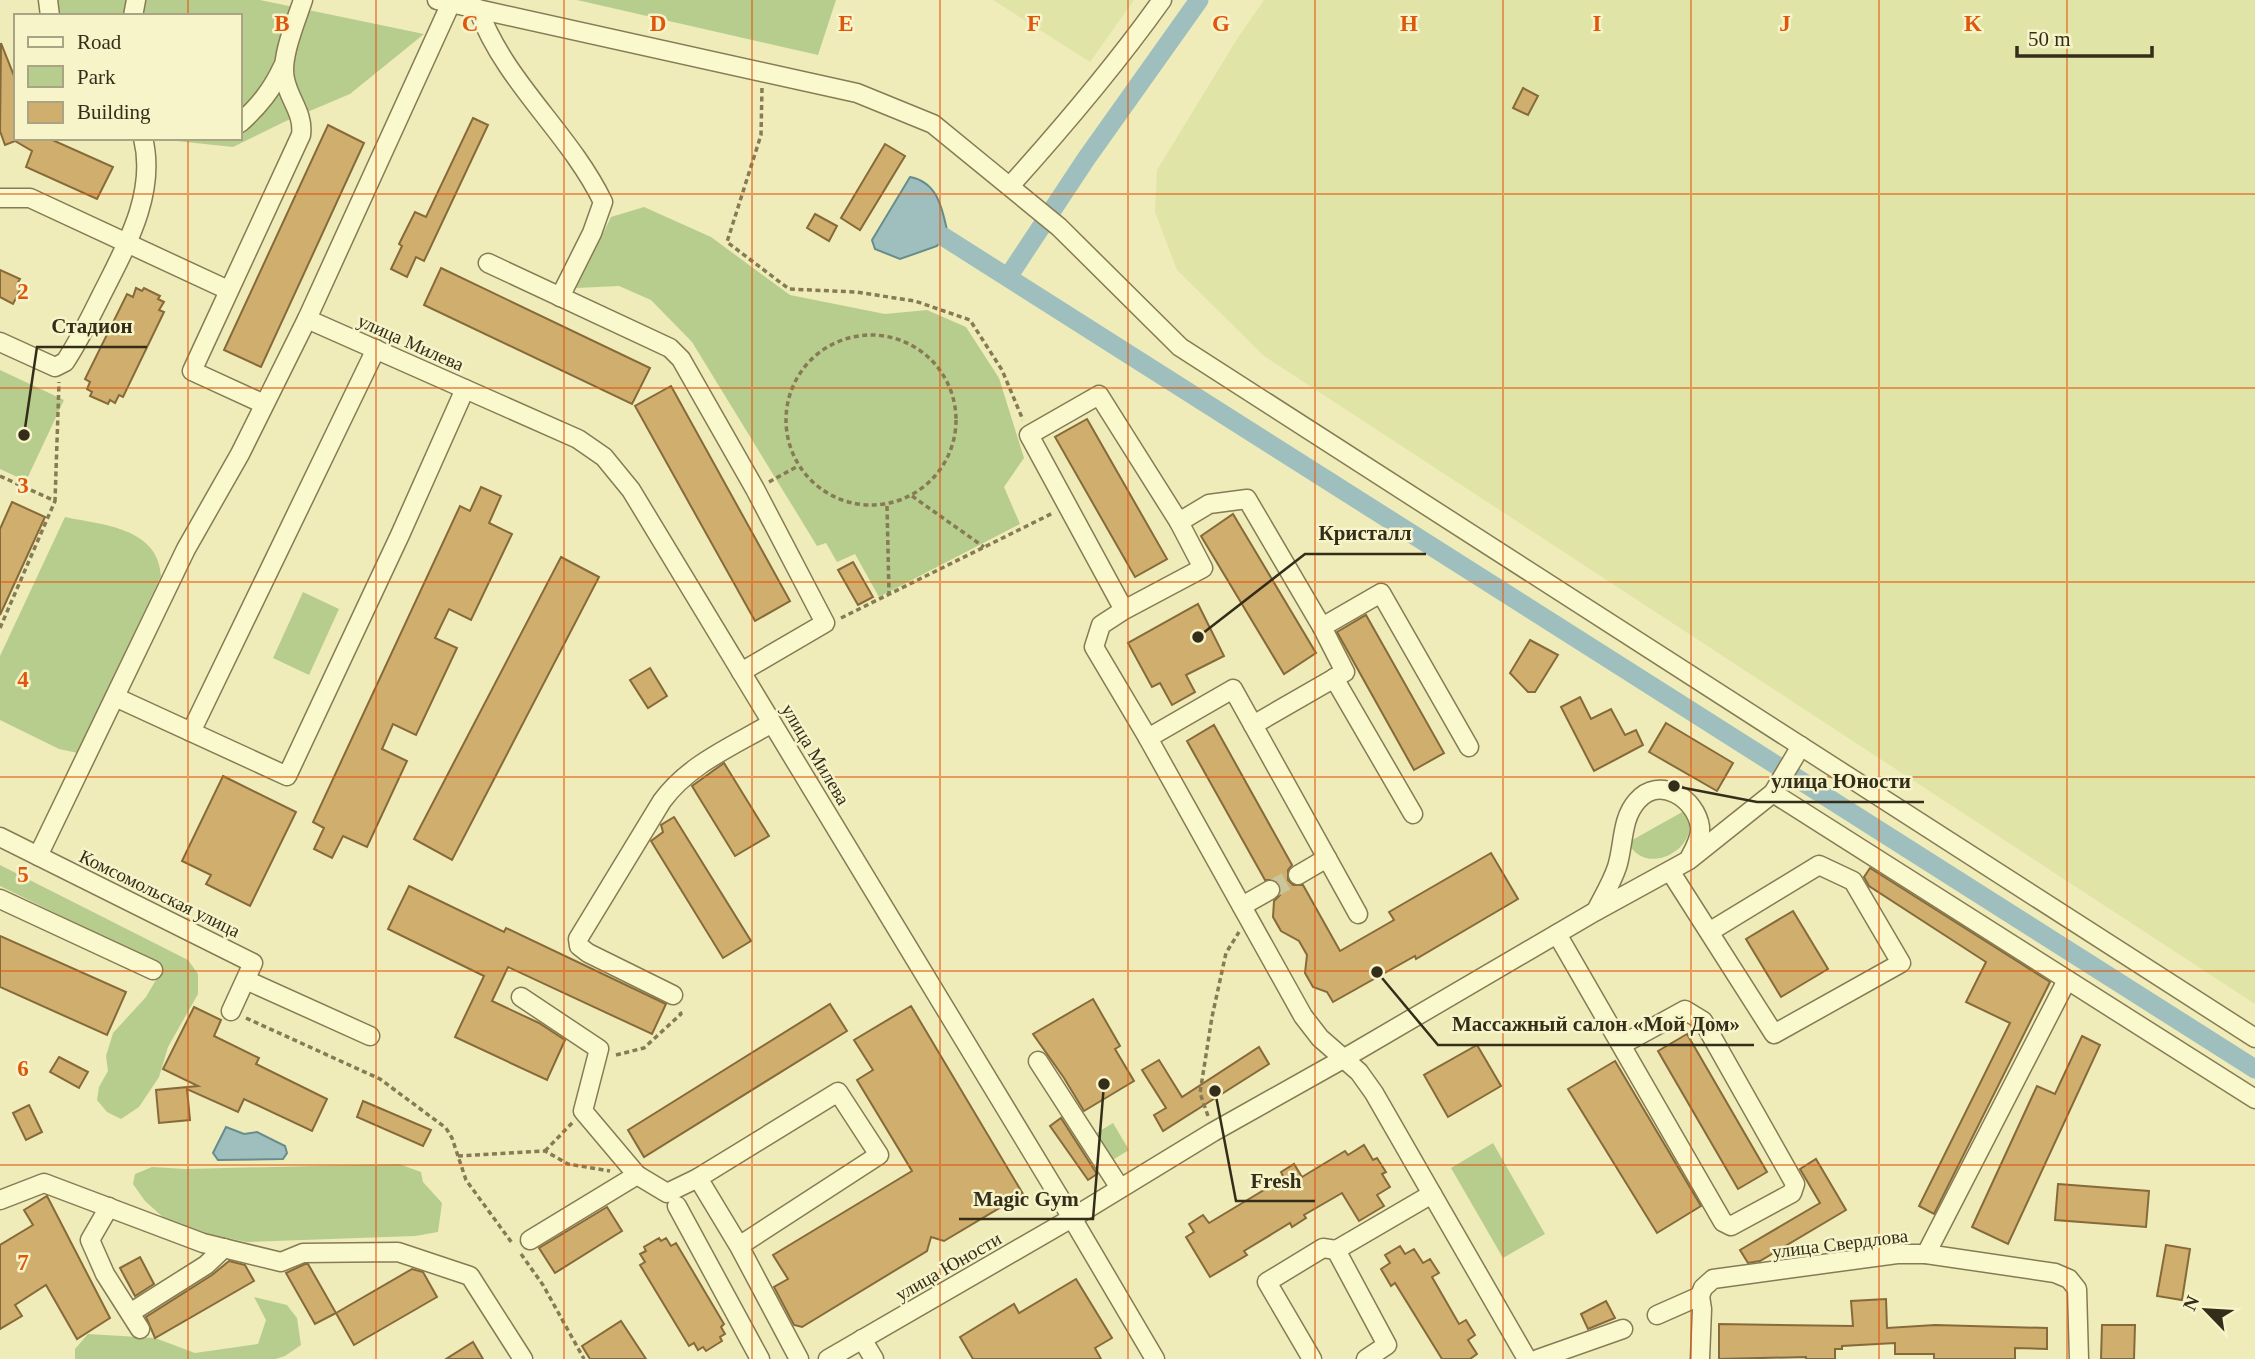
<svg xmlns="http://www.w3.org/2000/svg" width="2255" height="1359" font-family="Georgia,serif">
<rect width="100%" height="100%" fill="#efecba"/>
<!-- farmland -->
<g fill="#e0e5a7">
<polygon points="993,0 1134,0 1090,62"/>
<polygon points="1264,0 2255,0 2255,1004 1264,356 1177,270 1155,212 1157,170 1237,39"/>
</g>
<!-- green -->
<g fill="#b7cd8e">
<polygon points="52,0 260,0 424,34 350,94 286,121 233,147 148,138 240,138 240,16 55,16"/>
<polygon points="577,0 836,0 818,55"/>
<polygon points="644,207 711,237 790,295 885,314 927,310 966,327 999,378 1024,458 1004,487 1020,524 879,597 855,554 837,562 826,543 817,546 692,342 651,300 619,286 576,288 611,217"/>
<polygon points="0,370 64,400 26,481 0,469"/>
<path d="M 65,517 C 102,525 158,527 161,576 L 78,753 L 59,749 L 0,720 L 0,656 Z"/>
<polygon points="303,592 339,609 309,675 273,658"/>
<path d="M 1684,811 C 1688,818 1691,825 1689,832 C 1684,852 1657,866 1639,855 C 1634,852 1631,847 1627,843 Z"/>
<polygon points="0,865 188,960 198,974 198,994 168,1047 159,1077 139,1107 121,1119 107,1112 97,1100 99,1087 108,1071 106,1056 113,1033 146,997 157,978 155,962 0,886"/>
<polygon points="1113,1123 1129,1150 1106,1164 1090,1137"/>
<polygon points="1493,1143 1545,1234 1503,1258 1451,1168"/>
<polygon points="399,1164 421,1172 423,1182 442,1203 438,1232 415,1236 247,1242 174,1227 145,1201 133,1184 135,1174 152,1167 185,1169"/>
<polygon points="254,1297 287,1305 297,1318 301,1345 285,1356 276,1359 75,1359 75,1349 88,1334 155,1338 195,1353 258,1344 266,1320"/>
</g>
<!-- water -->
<g fill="#9fbfbe" stroke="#668d8c" stroke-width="2">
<path d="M 910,177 C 937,182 942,207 947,230 L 937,246 L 900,259 L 875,249 L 872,240 Z"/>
<polygon points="226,1127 244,1134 257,1132 285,1146 287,1153 283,1159 218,1160 213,1153"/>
</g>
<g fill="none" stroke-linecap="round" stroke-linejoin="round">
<!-- canal -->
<g stroke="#9fbfbe" stroke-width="19">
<polyline points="944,237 2255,1069"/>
<polyline points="1008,277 1086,159 1199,0"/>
</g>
</g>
<!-- building -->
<g fill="#d0ae6d" stroke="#866a39" stroke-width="2">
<polygon points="1,43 16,81 16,138 48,138 113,167 97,199 26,167 32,151 15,141 5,145 0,131"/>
<polygon points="1523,88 1538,96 1528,115 1513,108"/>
<polygon points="473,118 488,125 424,261 416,257 407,277 391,269 402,246 399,244 415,212 426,217"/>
<polygon points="328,125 364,143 261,367 224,350"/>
<polygon points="885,144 905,156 860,230 841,218"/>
<polygon points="815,214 837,226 829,241 807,228"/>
<polygon points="441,268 650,368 632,404 424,305"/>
<polygon points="0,270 20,279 17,284 22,286 13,304 0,297"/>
<polygon points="136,288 142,291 144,288 160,296 158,299 164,302 159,310 164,312 123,397 119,395 115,403 110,400 108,404 90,396 92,392 87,389 90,382 85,379 127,294 133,297"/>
<polygon points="671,386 790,601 755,621 635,406"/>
<polygon points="1087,419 1167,559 1135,577 1055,437"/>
<polygon points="481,487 501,496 489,523 512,534 471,620 449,609 435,638 457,648 416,735 393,724 382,749 407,761 367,847 343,836 332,858 314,849 324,828 313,822 460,506 470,511"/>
<polygon points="12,502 45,517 0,615 0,529"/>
<polygon points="1233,514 1316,653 1284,674 1201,536"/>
<polygon points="561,557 599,577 452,860 414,839"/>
<polygon points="853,562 873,597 858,605 838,570"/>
<polygon points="1198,604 1224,656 1186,675 1195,692 1172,705 1160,683 1152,687 1128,643"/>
<polygon points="1366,615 1444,753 1414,770 1337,632"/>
<polygon points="1530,640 1558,655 1535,692 1528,692 1510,673"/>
<polygon points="650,668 667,696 648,708 630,680"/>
<polygon points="1580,697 1591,719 1611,709 1625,735 1636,730 1643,745 1594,771 1561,707"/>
<polygon points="1666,723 1733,763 1717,791 1649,752"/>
<polygon points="1214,725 1292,865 1288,870 1288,880 1293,885 1303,885 1340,951 1394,920 1389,912 1491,853 1518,899 1416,959 1415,956 1333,1002 1327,992 1313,987 1305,973 1307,955 1299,941 1281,931 1273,917 1274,901 1280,895 1280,885 1275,880 1265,880 1187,741"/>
<polygon points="724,763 769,836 735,856 692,786"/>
<polygon points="223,776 296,812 250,906 206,884 211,875 182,861"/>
<polygon points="674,817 751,941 723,958 651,841 663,832 661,825"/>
<polygon points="1870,868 2050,982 1934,1214 1919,1206 2010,1023 1966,1002 1986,962 1869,886 1864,877"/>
<polygon points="409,886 504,932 506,928 666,1004 652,1034 508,967 492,1001 539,1023 565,1040 547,1080 455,1037 484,976 388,929"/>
<polygon points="1793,911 1828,969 1781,997 1746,939"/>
<polygon points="0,936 126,992 107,1035 0,987"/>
<polygon points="1093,999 1120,1046 1115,1049 1134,1081 1084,1111 1064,1078 1033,1034"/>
<polygon points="830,1004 847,1031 644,1157 628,1130"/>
<polygon points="911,1006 1023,1194 944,1241 931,1237 927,1251 802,1327 794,1325 774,1287 788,1279 773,1255 912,1171 857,1080 873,1070 854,1040"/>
<polygon points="194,1007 221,1020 214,1036 259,1058 256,1064 327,1099 312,1131 244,1099 238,1112 187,1089 190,1120 159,1123 156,1090 198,1086 163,1069"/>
<polygon points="1687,1034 1767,1172 1738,1189 1658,1051"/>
<polygon points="2082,1036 2100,1045 2008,1244 1972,1227 2037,1086 2055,1094"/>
<polygon points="1477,1045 1501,1086 1448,1117 1424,1075"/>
<polygon points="1259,1047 1269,1064 1163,1131 1154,1115 1166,1108 1142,1070 1159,1060 1182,1097"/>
<polygon points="59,1057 88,1072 79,1088 50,1072"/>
<polygon points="1615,1061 1701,1206 1657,1233 1568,1089"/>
<polygon points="363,1101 431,1130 423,1146 357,1117"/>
<polygon points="29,1105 42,1132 26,1140 13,1113"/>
<polygon points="1061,1118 1097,1174 1088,1180 1050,1126"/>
<polygon points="1364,1145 1373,1160 1377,1158 1386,1172 1382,1174 1390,1187 1377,1195 1384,1206 1359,1221 1342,1193 1304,1215 1306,1218 1292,1227 1290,1223 1244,1251 1247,1255 1210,1277 1186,1237 1194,1232 1189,1224 1203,1215 1209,1223 1284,1178 1281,1172 1294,1164 1302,1177 1345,1151 1348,1155"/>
<polygon points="1816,1159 1846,1210 1760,1261 1748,1263 1740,1250 1820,1203 1800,1169"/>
<polygon points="2058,1184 2149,1191 2146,1227 2055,1220"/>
<polygon points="47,1196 110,1318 77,1339 46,1285 15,1305 22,1316 0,1329 0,1245 33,1225 24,1210"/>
<polygon points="607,1207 622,1231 555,1273 539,1248"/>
<polygon points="659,1238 661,1241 666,1238 671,1246 676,1243 724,1324 721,1327 725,1334 720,1337 722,1341 706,1351 703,1347 698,1350 694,1343 689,1346 640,1265 645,1262 640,1254 646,1251 644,1247"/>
<polygon points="2166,1245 2190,1249 2182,1300 2157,1296"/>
<polygon points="1400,1246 1405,1254 1414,1249 1423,1263 1430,1259 1439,1273 1432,1277 1459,1324 1466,1320 1475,1335 1468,1340 1477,1354 1470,1359 1442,1359 1395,1283 1391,1286 1381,1269 1390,1263 1385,1255"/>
<polygon points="140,1257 154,1284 135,1296 120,1268"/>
<polygon points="229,1261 245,1265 254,1281 155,1338 146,1317 212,1275"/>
<polygon points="305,1264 308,1264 336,1313 315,1324 286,1273"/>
<polygon points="412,1269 423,1272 437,1297 354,1345 336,1313"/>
<polygon points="1076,1279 1112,1338 1095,1348 1101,1359 973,1359 960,1337 1014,1304 1019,1313"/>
<polygon points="1886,1299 1887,1328 1935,1325 2047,1328 2047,1349 2015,1348 2015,1359 1934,1359 1934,1354 1895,1354 1895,1343 1842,1346 1842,1349 1835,1349 1835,1359 1806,1359 1806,1357 1719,1359 1719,1324 1853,1326 1851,1301"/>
<polygon points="1606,1301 1615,1318 1588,1329 1581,1314"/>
<polygon points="621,1321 646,1359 590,1359 582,1346"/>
<polygon points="2102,1325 2135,1325 2134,1359 2101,1359"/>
<polygon points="473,1342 483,1359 446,1359"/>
</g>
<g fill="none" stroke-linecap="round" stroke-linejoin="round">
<!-- minor-tunnel -->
<polyline stroke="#cac69a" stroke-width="18" stroke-dasharray="18 9" stroke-linecap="butt" points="1270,890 1298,875"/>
<defs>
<g id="minor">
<polyline points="48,0 50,16"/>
<polyline points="437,0 857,93 933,124 1059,227 1180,347 2255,1038"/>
<path d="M 478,9 C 506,84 569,132 603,202 L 592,233 L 560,297"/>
<polyline points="133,16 136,0"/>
<path d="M 240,123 C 259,106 272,90 283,66"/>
<path d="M 1010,186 C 1064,126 1115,66 1162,0"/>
<polyline points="0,198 30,198 228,290"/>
<polyline points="488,263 670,348 681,359 755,489 825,623 741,672"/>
<polyline points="307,319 578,439 604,457 631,490 1072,1218 1155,1359"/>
<path d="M 0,342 L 55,367 L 65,362 C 79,341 90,318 101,296 C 125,248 157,194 143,138"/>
<path d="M 264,404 L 192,371 L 301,135 C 304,113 289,100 285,79 C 280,58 296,21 303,0"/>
<polyline points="1179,522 1209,504 1247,499 1322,627 1345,672 1253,725"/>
<polyline points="1124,610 1029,435 1099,395 1179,522 1203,568 1124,610 1101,625 1094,647 1148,738 1303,1016 1320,1038 1359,1072 1374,1093 1432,1194 1336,1250 1387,1345 1366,1359"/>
<polyline points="1322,627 1381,593 1469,747"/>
<polyline points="1334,678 1413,814"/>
<polyline points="115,697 287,776 400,535 465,389"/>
<polyline points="191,732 376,349"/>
<polyline points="1148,738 1233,689 1327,858 1298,875"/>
<polyline points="1773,793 2255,1099"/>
<polyline points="0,837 253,963 231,1011"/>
<polyline points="38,856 186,549 240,454 307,319 451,3"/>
<polyline points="1327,858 1358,914"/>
<polyline points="1670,871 1774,1034 1901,963 1853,881 1819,865 1709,932"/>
<polyline points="0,899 153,970"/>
<polyline points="1242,906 1270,890"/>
<path d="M 1596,911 C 1603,897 1612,882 1617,867 C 1624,845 1621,819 1637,801 C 1659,775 1696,798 1700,827 C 1701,837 1695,848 1690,857"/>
<polyline points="1557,934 1723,1222 1731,1226 1792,1193 1795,1184 1703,1021 1685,1010 1621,1045"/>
<polyline points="246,980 370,1036"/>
<path d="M 673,995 L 588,953 L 579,946 L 578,939 L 662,801 C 689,764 733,746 772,723"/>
<polyline points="521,997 599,1049 583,1111 637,1175"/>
<polyline points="1038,1061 1120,1188"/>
<polyline points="1432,1194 1527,1359"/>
<polyline points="0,1200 44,1183 203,1243 281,1262 303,1253 398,1252 470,1276 523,1359"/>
<polyline points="677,1206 760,1359"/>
<polyline points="109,1207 90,1240 105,1274 140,1329"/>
<polyline points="530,1240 637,1175 667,1193 698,1178"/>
<polyline points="739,1246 879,1155 838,1092 698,1178 739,1246 799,1359"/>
<polyline points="1926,1254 2067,980"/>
<polyline points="1700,1296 1702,1309 1700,1359"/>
<polyline points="130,1313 206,1265 224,1248"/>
<polyline points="1657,1315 1700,1296 1703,1288 1713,1279 1897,1254 1926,1254 2055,1273 2069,1279 2077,1289 2079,1359"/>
<polyline points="862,1339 874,1359"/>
<polyline points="828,1359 1072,1218 1213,1132 1343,1059 1596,911 1689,860 1773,793 1801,746"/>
<polyline points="1312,1359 1267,1282 1323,1248 1336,1250"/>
<polyline points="1538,1359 1623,1329"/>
</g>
</defs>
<!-- minor casing -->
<use href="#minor" stroke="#867b54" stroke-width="21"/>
<!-- path -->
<g stroke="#867b54" stroke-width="3.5" stroke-dasharray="5 3.5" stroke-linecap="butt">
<polyline points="762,88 761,135 727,242 789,289 856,292 915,301 970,320 1002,370 1023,420"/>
<circle cx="871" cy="420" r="85"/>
<polyline points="0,476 55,501 59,382"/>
<polyline points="769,482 798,466"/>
<polyline points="912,496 984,547"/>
<polyline points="887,506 889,594"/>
<polyline points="841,618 1053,513"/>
<polyline points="0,628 55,501"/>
<polyline points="246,1018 380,1079 446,1128 452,1138 466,1180 512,1243"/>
<polyline points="616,1055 644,1048 681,1014 679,1010"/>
<polyline points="1208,1116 1200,1093 1212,1017 1226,953 1239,932"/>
<polyline points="545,1151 573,1122"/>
<polyline points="458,1156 545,1151 568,1164 610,1171"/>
<polyline points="521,1254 543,1285 584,1359"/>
</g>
<!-- minor -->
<use href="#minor" stroke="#faf8cd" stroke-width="18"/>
</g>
<!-- grid -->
<path fill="none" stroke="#df570d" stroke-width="2" stroke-opacity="0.55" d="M 188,0 L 188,16M 376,0 L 376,1359M 564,0 L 564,1359M 752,0 L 752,1359M 940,0 L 940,1359M 1128,0 L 1128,1359M 1315,0 L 1315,1359M 1503,0 L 1503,1359M 1691,0 L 1691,1359M 1879,0 L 1879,1359M 2067,0 L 2067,1359M 188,138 L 188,1359M 0,194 L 2255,194M 0,388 L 2255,388M 0,582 L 2255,582M 0,777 L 2255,777M 0,971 L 2255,971M 0,1165 L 2255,1165"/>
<g text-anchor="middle" stroke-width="5" stroke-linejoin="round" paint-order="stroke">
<!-- street labels -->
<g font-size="19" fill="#342d1a" stroke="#f7f4c9">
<text transform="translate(411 342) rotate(24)" y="7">улица Милева</text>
<text transform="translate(816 754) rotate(59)" y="7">улица Милева</text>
<text transform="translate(160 893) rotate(26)" y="7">Комсомольская улица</text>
<text transform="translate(1840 1243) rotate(-7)" y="7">улица Свердлова</text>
<text transform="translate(948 1266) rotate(-30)" y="7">улица Юности</text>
</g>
</g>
<g font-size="23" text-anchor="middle" font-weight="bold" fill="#df570d" stroke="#f7f4c9" stroke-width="5" stroke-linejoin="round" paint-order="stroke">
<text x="282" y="31">B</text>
<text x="470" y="31">C</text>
<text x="658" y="31">D</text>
<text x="846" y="31">E</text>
<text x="1034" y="31">F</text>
<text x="1221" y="31">G</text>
<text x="1409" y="31">H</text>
<text x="1597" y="31">I</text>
<text x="1785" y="31">J</text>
<text x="1973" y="31">K</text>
<text x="23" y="299">2</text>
<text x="23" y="493">3</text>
<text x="23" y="687">4</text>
<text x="23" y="882">5</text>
<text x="23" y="1076">6</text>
<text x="23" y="1270">7</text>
</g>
<!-- callouts -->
<path fill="none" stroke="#342d1a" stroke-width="2.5" d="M24 435L37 347H147M1198 637L1305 554H1426M1674 786L1757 802H1924M1377 972L1438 1045H1754M1215 1091L1236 1201H1315M1104 1084L1093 1219H959"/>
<g fill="#342d1a" stroke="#f7f4c9" stroke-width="2.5">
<circle cx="24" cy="435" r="7"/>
<circle cx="1198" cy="637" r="7"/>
<circle cx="1674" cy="786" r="7"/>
<circle cx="1377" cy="972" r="7"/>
<circle cx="1215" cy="1091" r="7"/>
<circle cx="1104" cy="1084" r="7"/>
</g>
<g font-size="21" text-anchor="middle" font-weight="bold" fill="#342d1a" stroke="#f7f4c9" stroke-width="5" stroke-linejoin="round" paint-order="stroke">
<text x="92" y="333">Стадион</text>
<text x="1365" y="540">Кристалл</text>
<text x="1841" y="788">улица Юности</text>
<text x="1596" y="1031">Массажный салон «Мой Дом»</text>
<text x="1276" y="1188">Fresh</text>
<text x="1026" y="1206">Magic Gym</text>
</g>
<!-- legend -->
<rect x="14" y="14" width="228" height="126" fill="#f7f4c9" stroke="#a9a483" stroke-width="2"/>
<rect x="28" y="37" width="35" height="10" fill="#faf8cd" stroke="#a9a483" stroke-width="2"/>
<text x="77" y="49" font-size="21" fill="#342d1a">Road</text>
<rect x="28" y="66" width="35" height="21" fill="#b7cd8e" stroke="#a9a483" stroke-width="2"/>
<text x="77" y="84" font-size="21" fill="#342d1a">Park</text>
<rect x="28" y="102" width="35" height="21" fill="#d0ae6d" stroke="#a9a483" stroke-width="2"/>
<text x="77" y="119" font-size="21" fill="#342d1a">Building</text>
<!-- north arrow -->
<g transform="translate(2206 1310) rotate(295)" stroke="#f7f4c9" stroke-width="5" paint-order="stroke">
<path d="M0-5L12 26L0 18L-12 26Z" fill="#342d1a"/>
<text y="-10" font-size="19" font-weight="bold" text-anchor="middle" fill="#342d1a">N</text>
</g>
<!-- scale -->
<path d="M2017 46v10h135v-10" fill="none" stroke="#342d1a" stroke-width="3.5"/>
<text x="2028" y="46" font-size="21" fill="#342d1a" stroke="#f7f4c9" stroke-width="5" paint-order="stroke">50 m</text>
</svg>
